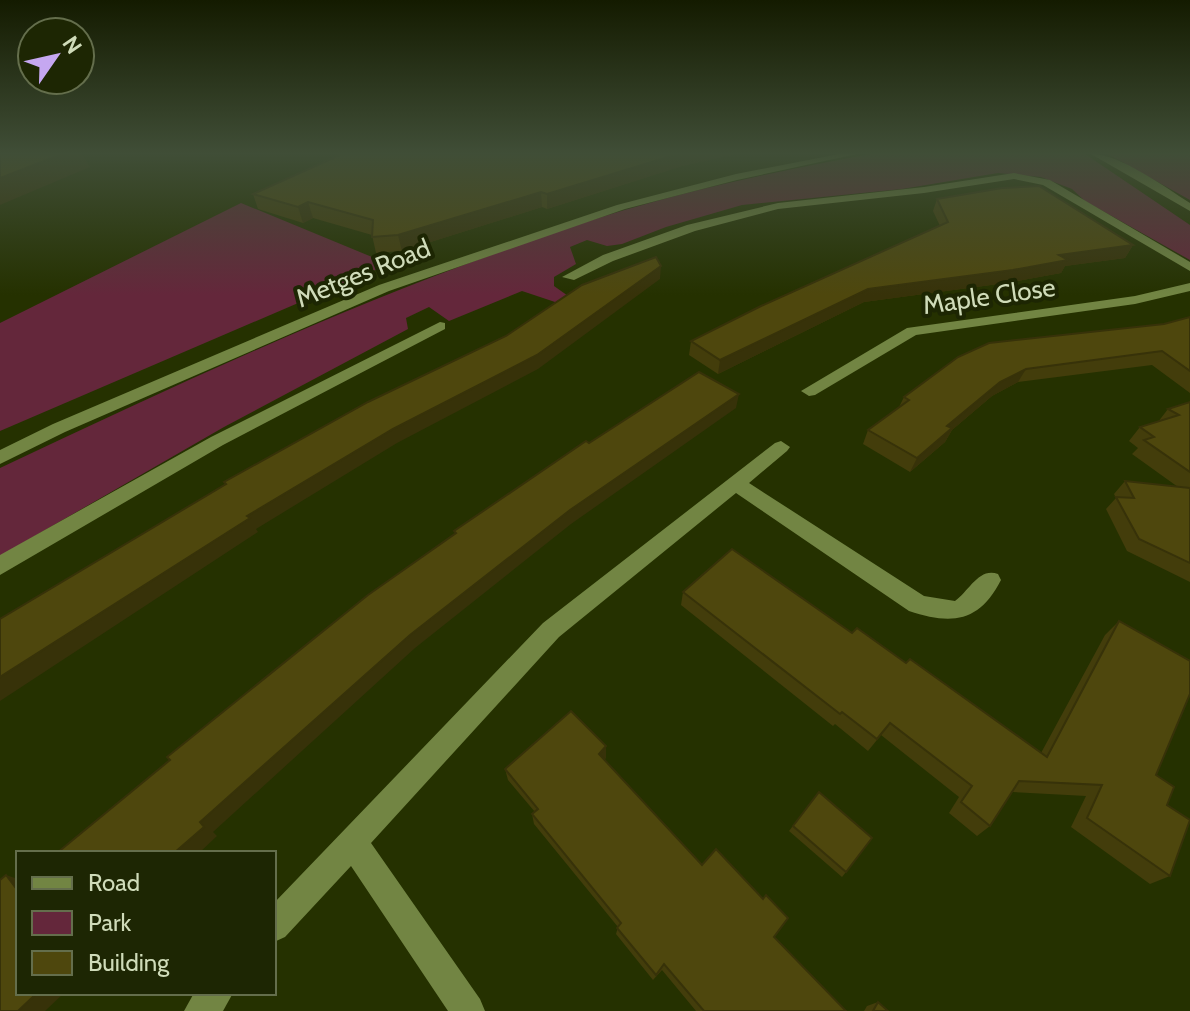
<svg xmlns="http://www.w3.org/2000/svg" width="1190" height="1011" font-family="Cabin,sans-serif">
<rect width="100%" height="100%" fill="#253100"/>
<!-- green -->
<g fill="#64273b">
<path d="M 871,154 L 1085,154 L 1190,225 L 1190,260 L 1085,201 L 1072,189 L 1041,177 L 998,173 L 902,189 L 742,205 L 666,227 L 622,244 L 607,246 L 587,240 L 570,247 L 576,264 L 554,277 L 554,286 L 571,298 L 564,305 L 522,291 L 449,321 L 429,307 L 406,318 L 408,329 L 224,427 L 0,556 L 0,468 C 197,375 396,282 605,216 C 692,189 782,170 871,154 Z"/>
<polygon points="1108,154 1190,154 1190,200"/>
<polygon points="241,203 389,264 0,431 0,323"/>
</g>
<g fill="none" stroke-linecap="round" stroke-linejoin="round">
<!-- street -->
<g fill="#728543" fill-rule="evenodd">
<path d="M 1091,154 C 1119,153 1166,188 1190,203 L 1190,211 Z"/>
<polygon points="1014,173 1050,180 1190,262 1190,271 1043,185 1014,179 924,193 778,209 695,231 613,261 574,280 562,277 603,255 687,225 778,203 924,187"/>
<polygon points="1190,283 1190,291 1135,304 916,335 815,395 809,396 801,391 907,328 1135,296"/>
<polygon points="440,322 445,323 445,329 223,445 0,575 0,555 211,437"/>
<path d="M 781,441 L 790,447 L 787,451 L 749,483 L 924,596 L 955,601 C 969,591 979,567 998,574 L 1001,580 C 979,623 951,625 909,611 L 736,493 L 559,637 L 371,843 L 480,999 L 485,1011 L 448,1011 L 351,866 L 285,937 L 274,942 L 274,903 L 543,623 L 775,443 Z"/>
<polygon points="194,993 233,993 223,1011 184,1011"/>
</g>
<!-- secondary -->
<polygon fill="#728543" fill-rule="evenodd" points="839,154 857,154 737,180 625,209 389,291 65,432 0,464 0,450 53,424 379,285 617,205 736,174"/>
</g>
<!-- wall -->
<g fill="#433d0b">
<polygon points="342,154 735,154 682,166 547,209 542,207 402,251 376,253 372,235 313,218 303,223 258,209 253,194"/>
<polygon points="937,199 1133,245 1125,258 1065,266 1061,273 1006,283 864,302 718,374 689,355 691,341 940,226 933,211"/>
<polygon points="1190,317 1190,393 1152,365 1018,382 992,396 952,430 945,442 910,472 863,444 868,430 899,407 904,397"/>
<polygon points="1190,402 1190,582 1127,551 1106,509 1116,498 1114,494 1125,481 1178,487 1132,454 1138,448 1129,441 1140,427 1158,422 1168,409"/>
<polygon points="683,592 852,633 906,663 1041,753 1105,635 1119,621 1156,775 1167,805 1170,876 1150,884 1071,827 1086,796 1012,792 990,826 977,836 949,813 959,797 881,735 868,751 835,724 833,726 681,605"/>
<polygon points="606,758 604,759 702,865 846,1011 696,1011 662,970 653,980 616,934 618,927 534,824 532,814 535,812 508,780 505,769"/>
<polygon points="819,792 846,872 842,877 789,831"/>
<polygon points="878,1002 888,1011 864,1011 867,1006"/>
</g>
<!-- shaded-wall -->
<g fill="#373209">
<polygon points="62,154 82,154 90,167 0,205 0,178"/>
<polygon points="678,154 735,154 682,166 547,209 547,194"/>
<polygon points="541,192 542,207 402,251 398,235"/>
<polygon points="308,202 313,218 303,223 298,207"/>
<polygon points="1133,245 1125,258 1065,266 1061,273 1006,283 864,302 718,374 720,360 868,289 1059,255"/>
<polygon points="661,266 660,279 538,369 397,443 256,529 258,532 0,701 0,677 247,516"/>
<polygon points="1026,369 1018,382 992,396 952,430 945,442 910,472 917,458 947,426 1000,382"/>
<polygon points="739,394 736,408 571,524 415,648 213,832 217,836 199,853 174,853 200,822 410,635 570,510"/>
<polygon points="606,746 606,758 599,765 599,754"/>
<polygon points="6,875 18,879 18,889 15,887"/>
<polygon points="37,993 64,993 45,1011 18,1011"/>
</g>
<!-- building -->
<g fill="#4e470d" stroke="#373209" stroke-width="2">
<polygon points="0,154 62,154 0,178"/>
<polygon points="342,154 678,154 547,194 541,192 398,235 372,237 373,220 308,202 298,207 253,194"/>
<polygon points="1039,186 1133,245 1059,255 1068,260 1013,270 868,289 720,360 691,341 761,306 948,222 937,199 1002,188"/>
<polygon points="656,257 661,266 537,355 393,429 247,516 250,518 0,677 0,619 226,484 224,482 368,402 506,336 582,285"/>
<polygon points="1190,317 1190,371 1162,351 1026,369 1000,382 947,426 952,428 917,458 868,430 909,400 904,397 958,357 989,343 1164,324"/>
<polygon points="699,372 739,394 570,510 410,635 200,822 204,827 174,853 57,853 170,760 167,757 368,595 456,533 454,531 586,441 589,443"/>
<polygon points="1190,402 1190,472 1144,440 1154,437 1140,427 1179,415 1168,409"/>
<polygon points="1125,481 1190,488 1190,563 1139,539 1116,497 1134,498"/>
<polygon points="732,549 852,633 857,628 906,663 910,659 1047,757 1119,621 1190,661 1190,694 1156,775 1174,787 1167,805 1190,820 1170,876 1087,818 1102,785 1019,781 990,826 961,802 972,786 890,723 877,739 842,712 840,714 683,592"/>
<polygon points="571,711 606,746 599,754 702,865 716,849 763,899 766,895 788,918 774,937 846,1011 704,1011 664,964 656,975 617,928 621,923 532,814 538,809 505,769"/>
<polygon points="819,792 872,838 846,872 793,826"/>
<polygon points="6,875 15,887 18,885 18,993 37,993 18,1011 0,1011 0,880"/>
<polygon points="878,1002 888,1011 873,1011"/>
</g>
<!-- sky -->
<linearGradient id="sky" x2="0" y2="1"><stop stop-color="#141b00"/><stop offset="0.52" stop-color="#404e37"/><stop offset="1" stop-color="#404e37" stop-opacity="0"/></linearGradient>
<rect width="1190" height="295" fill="url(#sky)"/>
<g text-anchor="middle" stroke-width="8" stroke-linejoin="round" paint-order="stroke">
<!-- far-street labels -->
<g font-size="26" fill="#cfdbb9" stroke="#1d2603">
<text transform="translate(363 273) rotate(-22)" y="9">Metges Road</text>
<text transform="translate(989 296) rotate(-8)" y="9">Maple Close</text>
</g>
</g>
<!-- legend -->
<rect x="16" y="851" width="260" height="144" fill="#1d2603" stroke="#646e4c" stroke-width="2"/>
<rect x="32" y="877" width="40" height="12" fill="#728543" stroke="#646e4c" stroke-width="2"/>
<text x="88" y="891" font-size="24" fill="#cfdbb9">Road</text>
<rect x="32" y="911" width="40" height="24" fill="#64273b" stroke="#646e4c" stroke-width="2"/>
<text x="88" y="931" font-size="24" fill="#cfdbb9">Park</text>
<rect x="32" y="951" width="40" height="24" fill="#4e470d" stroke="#646e4c" stroke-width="2"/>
<text x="88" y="971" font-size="24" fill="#cfdbb9">Building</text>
<!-- north arrow -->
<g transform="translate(56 56) rotate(56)"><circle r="38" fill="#1d2603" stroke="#646e4c" stroke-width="2"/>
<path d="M0-6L14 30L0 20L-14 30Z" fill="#c5a7f1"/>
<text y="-12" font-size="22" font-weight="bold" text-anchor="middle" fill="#cfdbb9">N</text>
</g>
</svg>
